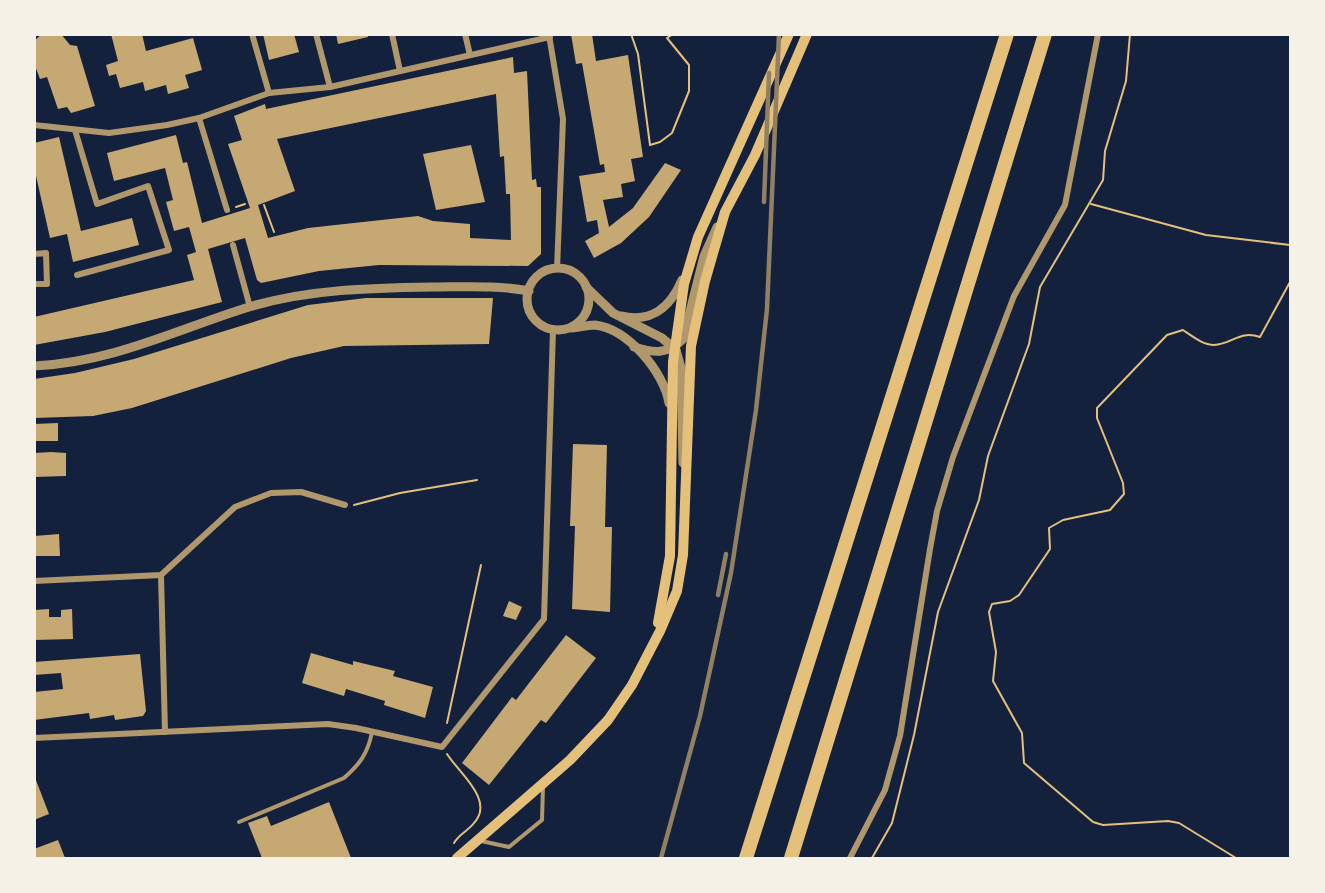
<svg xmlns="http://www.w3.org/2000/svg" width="1325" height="893" font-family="Signika,sans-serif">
<rect width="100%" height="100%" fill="#14213d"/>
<!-- building -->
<g fill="#c6a872" fill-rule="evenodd">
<polygon points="42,34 61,34 70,45 77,46 95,106 71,113 67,107 58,109 47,77 40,79 34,63 34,41"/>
<polygon points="111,34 142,34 146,51 193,38 202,70 185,75 189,88 168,94 166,85 145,91 143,82 120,88 116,74 109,76 106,65 118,61"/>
<polygon points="263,34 294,34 299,52 269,60"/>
<polygon points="336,34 368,34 368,37 338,44"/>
<polygon points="571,34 592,34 596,61 628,55 643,157 631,159 635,181 621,184 623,197 603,200 609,227 633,208 665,163 681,170 649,217 621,243 594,258 585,241 599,233 597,220 587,222 579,176 605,172 604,164 600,165 582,63 576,64"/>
<path d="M 513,57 L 514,73 L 527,71 L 532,180 L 536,179 L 537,187 L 541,187 L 541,254 L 528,266 L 379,265 L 319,271 L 261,283 L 257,280 L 245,238 L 208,249 L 222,302 L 105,332 L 34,345 L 34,317 L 194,280 L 187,255 L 196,252 L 189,227 L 174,231 L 166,202 L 173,200 L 165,168 L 114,181 L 107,153 L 176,135 L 183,163 L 187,162 L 202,223 L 250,208 L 228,144 L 242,140 L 234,116 L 265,104 L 266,109 ZM 496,94 L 500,157 L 504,156 L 506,194 L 510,194 L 511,240 L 470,238 L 470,224 L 433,221 L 418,216 L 308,228 L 268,238 L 258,205 L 295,191 L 277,139 Z"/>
<polygon points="59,137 81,231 132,218 139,245 73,262 67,234 50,238 34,167 34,143"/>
<polygon points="471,145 485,202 436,210 423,154"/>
<polygon points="366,298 493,298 489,344 344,346 291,358 132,408 93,416 34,418 34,379 75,373 134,359 308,305"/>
<polygon points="58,423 58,441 34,441 34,424"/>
<polygon points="573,444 607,445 605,527 612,527 610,612 572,609 575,526 570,526"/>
<polygon points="51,452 66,453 66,476 34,477 34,453"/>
<polygon points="59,534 60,556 34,556 34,536"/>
<polygon points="509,601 522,607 516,620 503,616"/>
<polygon points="49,609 49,617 61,617 61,610 72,609 73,639 34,640 34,610"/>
<polygon points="566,635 596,658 546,723 541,720 489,785 462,763 512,697 516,700"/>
<polygon points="311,653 353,665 353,661 395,671 393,676 433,687 425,718 384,705 385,701 346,689 344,696 302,683"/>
<polygon points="140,654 146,711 143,716 115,720 114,715 90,719 89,713 34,720 34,692 63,689 61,673 34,675 34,662"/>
<polygon points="34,775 49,814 34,820"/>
<polygon points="329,802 351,858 262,858 248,823 267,816 271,826"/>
<polygon points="58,840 65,858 34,858 34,849"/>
</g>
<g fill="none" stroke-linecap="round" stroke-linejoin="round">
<!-- path -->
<g stroke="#e5c07b" stroke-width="2">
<polyline points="631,34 638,54 650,145 660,142 672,133 689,91 689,65 667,38 673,34"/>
<polyline points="1091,204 1206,235 1290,245"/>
<polyline points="264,205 274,232"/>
<polyline points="236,207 245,204"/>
<polyline points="354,505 400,493 477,480"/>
<polyline points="447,723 481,565"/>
<path d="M 447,754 C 459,773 495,800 474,823 C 468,831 459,834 454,843"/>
<polyline points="872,858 892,823 914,735 938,612 979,500 988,456 1029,344 1040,287 1103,180 1105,151 1126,81 1130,34"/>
<path d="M 1236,858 L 1179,823 L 1168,821 L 1103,825 L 1093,822 L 1024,763 L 1022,733 L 993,681 L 996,652 L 989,612 L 992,604 L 1010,601 L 1019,595 L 1050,549 L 1049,528 L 1063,520 L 1110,510 L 1124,494 L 1123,483 L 1097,418 L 1097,408 L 1167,335 L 1183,330 C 1192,336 1203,345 1214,345 C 1233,344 1239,330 1260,337 L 1290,282"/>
</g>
<!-- service -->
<g stroke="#b1986c" stroke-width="4">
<path d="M 239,822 L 344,778 C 360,764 368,753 372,732"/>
<polyline points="481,841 509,847 542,820 543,787"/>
</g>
<!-- minor -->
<g stroke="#b1986c" stroke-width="6">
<polyline points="252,34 269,93"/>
<polyline points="316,34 330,87"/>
<polyline points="392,34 400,71"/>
<polyline points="465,34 470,55"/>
<polyline points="549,35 563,119 557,269"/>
<polyline points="199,118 227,210"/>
<polyline points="34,125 109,133 167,125 199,118 269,93 330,87 550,37"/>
<polyline points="75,130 97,204 148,186 169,250 77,275"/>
<polyline points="233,245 250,307"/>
<polyline points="34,254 46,253 47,284 34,284"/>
<polyline points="161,575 165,732"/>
<polyline points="34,581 161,575 235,507 271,493 301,492 345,505"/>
<polyline points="34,738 328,724 356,728 442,747 544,619 553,330"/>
<polyline points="850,858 885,790 900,736 930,549 937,511 953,457 1014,296 1065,205 1098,34"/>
</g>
<!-- tertiary -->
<g stroke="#b1986c" stroke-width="9">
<circle cx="558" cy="299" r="31"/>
<polyline points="586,287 613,313 662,338 676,350 681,368 683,463"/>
<path d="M 621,316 C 652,323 670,308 682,280"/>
<path d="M 572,328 C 580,327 588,325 595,325 C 628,329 664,372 669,403"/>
<path d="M 634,347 C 654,353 667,355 683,339 L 704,256 L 717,227"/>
<path d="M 34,366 C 114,362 175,330 249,307 C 309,289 371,288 433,287 C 465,287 497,285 529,291"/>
</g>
<!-- secondary -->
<g stroke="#e5c07b" stroke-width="10">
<polyline points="658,623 670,556 673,362 684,284 698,237 789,34"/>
<polyline points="457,858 570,760 608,720 632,685 660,631 677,591 683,555 691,346 705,281 725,212 755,155 807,34"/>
</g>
<!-- motorway -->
<g stroke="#e5c07b" stroke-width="14">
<polyline points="746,858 1007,34"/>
<polyline points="791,858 1045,34"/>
</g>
<!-- rail -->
<g stroke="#918062" stroke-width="4.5">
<polyline points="764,202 769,73"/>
<polyline points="718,595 726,554"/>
<polyline points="661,858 700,716 731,573 756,410 767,309 779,34"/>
</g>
</g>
<!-- border -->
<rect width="1325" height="893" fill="none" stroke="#f6f1e7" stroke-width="72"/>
</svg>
